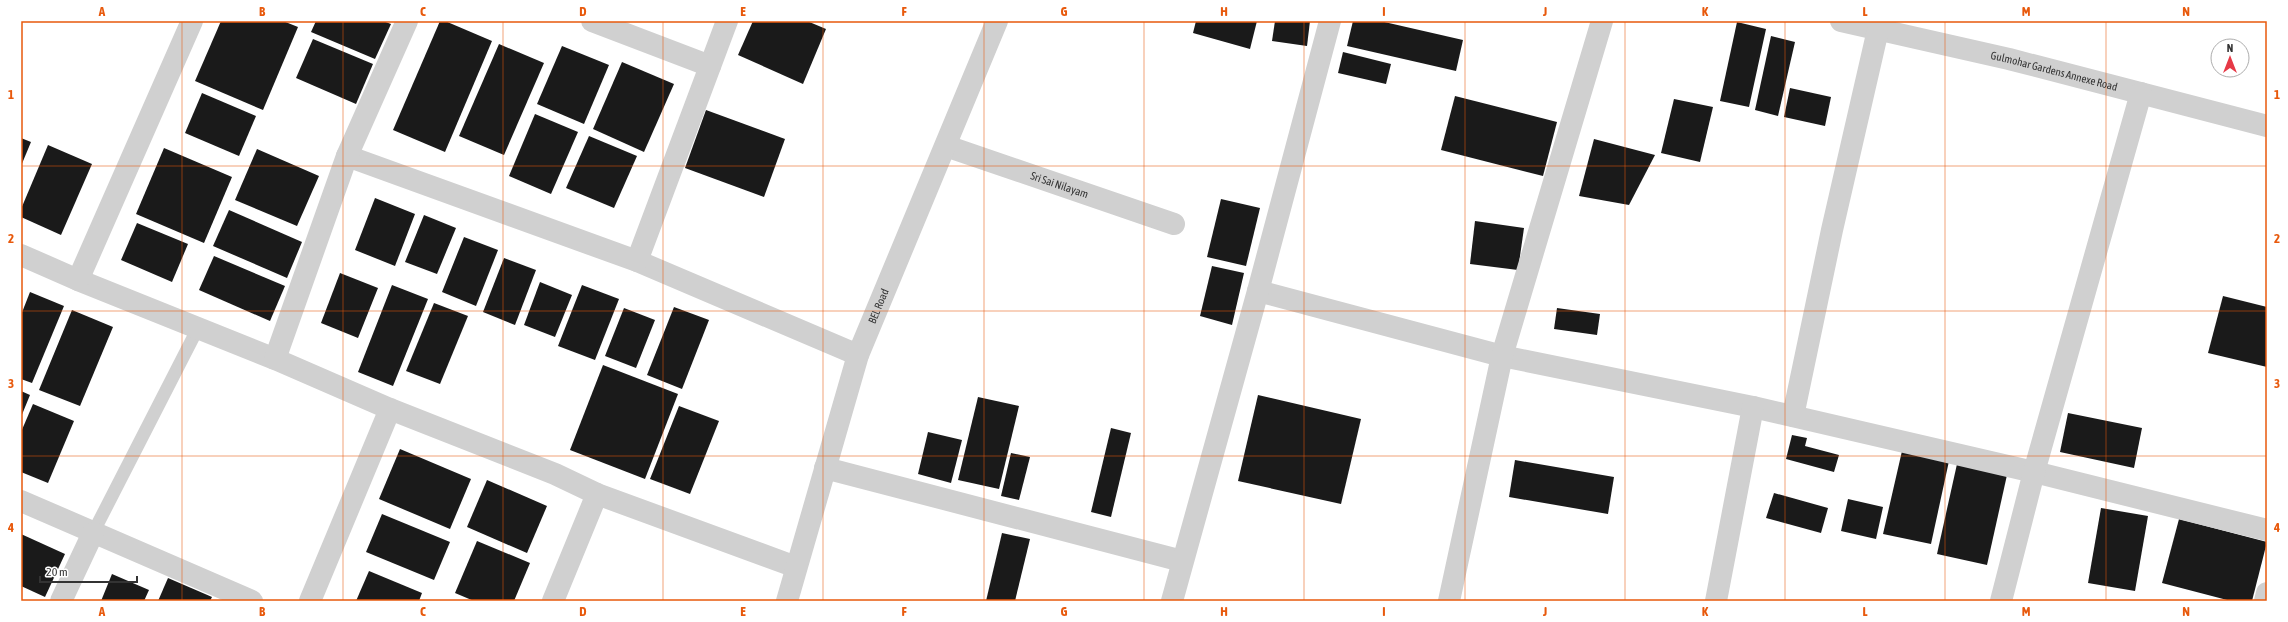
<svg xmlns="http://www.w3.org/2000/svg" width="2288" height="622" font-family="'Asap Condensed',sans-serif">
<rect width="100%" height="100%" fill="#fff"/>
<!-- building -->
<g fill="#1a1a1a">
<polygon points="221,21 283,21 298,27 263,110 195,81"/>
<polygon points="316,21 383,21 391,24 375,59 311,32"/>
<polygon points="440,21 445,21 492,41 445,152 393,130"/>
<polygon points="753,21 807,21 826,29 803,84 738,55"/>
<polygon points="1196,21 1257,21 1250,49 1193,33"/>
<polygon points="1275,21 1310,21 1307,46 1272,41"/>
<polygon points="1353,21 1380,21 1463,40 1456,71 1347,46"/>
<polygon points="1737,22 1766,29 1749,107 1720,101"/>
<polygon points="1771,36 1795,42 1778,116 1755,110"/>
<polygon points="313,39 373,64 356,104 296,78"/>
<polygon points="499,44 544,63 504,155 459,136"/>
<polygon points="562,46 609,65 584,124 537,104"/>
<polygon points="1343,52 1391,64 1386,84 1338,73"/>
<polygon points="622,62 674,84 644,152 593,129"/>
<polygon points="1790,88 1831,97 1825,126 1784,117"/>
<polygon points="202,93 256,116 239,156 185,133"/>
<polygon points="1455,96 1557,122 1543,176 1441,150"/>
<polygon points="1674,99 1713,107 1700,162 1661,153"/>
<polygon points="706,110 785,139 764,197 685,168"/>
<polygon points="535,114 578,132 551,194 509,176"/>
<polygon points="589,136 637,156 614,208 566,188"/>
<polygon points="21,138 31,142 21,166"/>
<polygon points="1594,139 1655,155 1629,205 1579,196"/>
<polygon points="48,145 92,164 61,235 21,217 21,209"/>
<polygon points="164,148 232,177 204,243 136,214"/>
<polygon points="257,149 319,176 297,226 235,200"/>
<polygon points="375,198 415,214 395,266 355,250"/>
<polygon points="1221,199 1260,208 1246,266 1207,257"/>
<polygon points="229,210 302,242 287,278 213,246"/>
<polygon points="424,215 456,228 437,274 405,262"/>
<polygon points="1475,221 1524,228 1518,270 1470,264"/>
<polygon points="137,223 188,244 172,282 121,260"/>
<polygon points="464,237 498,250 476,306 442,292"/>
<polygon points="214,256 285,286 270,321 199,290"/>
<polygon points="504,258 536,270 515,325 483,312"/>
<polygon points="1212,266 1244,273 1232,325 1200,316"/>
<polygon points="340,273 378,288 358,338 321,323"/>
<polygon points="540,282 572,295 555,337 524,325"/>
<polygon points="392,285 428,299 393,386 358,372"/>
<polygon points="582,285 619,299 595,360 558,346"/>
<polygon points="30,292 64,306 32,383 21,379 21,315"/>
<polygon points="2223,296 2267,307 2267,367 2208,353"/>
<polygon points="434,303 468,316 440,384 406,371"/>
<polygon points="674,307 709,320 682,389 647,375"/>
<polygon points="624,308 655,320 636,368 605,356"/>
<polygon points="1557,308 1600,314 1597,335 1554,329"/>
<polygon points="72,310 113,327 80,406 39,390"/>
<polygon points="603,365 678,394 645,479 570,450"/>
<polygon points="21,391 30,395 21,417"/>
<polygon points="1258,395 1361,419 1341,504 1238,481"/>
<polygon points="978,397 1019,406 999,489 958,480"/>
<polygon points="33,404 74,421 48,483 21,472 21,432"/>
<polygon points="679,406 719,421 690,494 650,479"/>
<polygon points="2068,413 2142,428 2134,468 2060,452"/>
<polygon points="1111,428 1131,433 1111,517 1091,512"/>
<polygon points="928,432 962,440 951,483 918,474"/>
<polygon points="1792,435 1807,438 1805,446 1839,455 1834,472 1786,459"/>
<polygon points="400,449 471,479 450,529 379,499"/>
<polygon points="1902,451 1949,461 1931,544 1883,534"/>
<polygon points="1011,453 1030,457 1019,500 1001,496"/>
<polygon points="1515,460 1614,477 1608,514 1509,497"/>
<polygon points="1957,464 2007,475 1987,565 1937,554"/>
<polygon points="487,480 547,506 527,553 467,527"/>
<polygon points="1774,493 1828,508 1821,533 1766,518"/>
<polygon points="1848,499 1883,507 1876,539 1841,531"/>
<polygon points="2101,508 2148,516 2135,591 2088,583"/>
<polygon points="382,514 450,542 434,580 366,552"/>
<polygon points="2179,519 2267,542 2252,601 2231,601 2162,583"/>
<polygon points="1002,533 1030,539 1015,601 986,601"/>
<polygon points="21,534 65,554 45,597 21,586"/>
<polygon points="477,541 530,563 514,601 474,601 455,593"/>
<polygon points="369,571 422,593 419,601 356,601"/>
<polygon points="112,574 149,590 144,601 101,601"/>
<polygon points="168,578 212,597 210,601 158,601"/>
</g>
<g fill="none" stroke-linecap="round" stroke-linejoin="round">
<!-- service -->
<polyline stroke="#d0d0d0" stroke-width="13" points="93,533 198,328"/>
<!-- minor -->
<g stroke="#d0d0d0" stroke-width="22">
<polyline points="592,21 710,66"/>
<path id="s1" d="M 1841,21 L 2009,59 L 2267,126"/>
<path id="s2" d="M 946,146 L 1174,224"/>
<polyline points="347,156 637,261 858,355"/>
<polyline points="21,255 78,280 275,359 390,409 555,474 597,494 796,567"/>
<polyline points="637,261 727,21"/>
<polyline points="78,280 192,21"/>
<polyline points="1258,291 1502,356 1753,407 2034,472 2267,530"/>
<polyline points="275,359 347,156 407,21"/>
<polyline points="1793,416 1832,230 1880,21"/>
<polyline points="825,468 1182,561"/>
<polyline points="21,501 252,601"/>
<polyline points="61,601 93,533"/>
<polyline points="310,601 390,409"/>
<polyline points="553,601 597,494"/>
<polyline points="1172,601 1258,291 1330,21"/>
<polyline points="1449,601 1502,356 1602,21"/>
<polyline points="1716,601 1753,407"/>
<polyline points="2001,601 2034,472 2141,93"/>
<polyline points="2265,601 2267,593"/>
</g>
<!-- tertiary -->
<path stroke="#d0d0d0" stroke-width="22" id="s3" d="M 787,601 L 858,355 L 997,21"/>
</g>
<!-- grid -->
<path fill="none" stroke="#e8590c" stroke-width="1" stroke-opacity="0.55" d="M 182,21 L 182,601M 343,21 L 343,601M 503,21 L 503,601M 663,21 L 663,601M 823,21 L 823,601M 984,21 L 984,601M 1144,21 L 1144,601M 1304,21 L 1304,601M 1465,21 L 1465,601M 1625,21 L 1625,601M 1785,21 L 1785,601M 1945,21 L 1945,601M 2106,21 L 2106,601M 21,166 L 2267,166M 21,311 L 2267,311M 21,456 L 2267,456"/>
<g text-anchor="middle" stroke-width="4" stroke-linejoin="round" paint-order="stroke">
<!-- street labels -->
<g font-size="11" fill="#333" stroke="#fff">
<text dy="4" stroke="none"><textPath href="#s1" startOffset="219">Gulmohar Gardens Annexe Road</textPath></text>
<text dy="4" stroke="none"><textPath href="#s2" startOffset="120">Sri Sai Nilayam</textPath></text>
<text dy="4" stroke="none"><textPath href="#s3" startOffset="309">BEL Road</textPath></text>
</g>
</g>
<!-- border -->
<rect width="2288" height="622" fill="none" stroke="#ffffff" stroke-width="44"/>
<!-- north arrow -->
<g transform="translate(2230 58)"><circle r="19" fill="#ffffff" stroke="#adadad"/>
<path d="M0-3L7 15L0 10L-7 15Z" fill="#e63946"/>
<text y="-6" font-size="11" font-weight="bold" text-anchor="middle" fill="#333333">N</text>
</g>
<!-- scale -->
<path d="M40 576v6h97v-6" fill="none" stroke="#333333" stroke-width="2"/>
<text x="46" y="576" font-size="12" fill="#333333" stroke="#ffffff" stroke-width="3" paint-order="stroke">20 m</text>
<rect x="22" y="22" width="2244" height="578" fill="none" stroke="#e8590c" stroke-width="1.5"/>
<g font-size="13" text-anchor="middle" font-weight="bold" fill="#e8590c">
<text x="102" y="16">A</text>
<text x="262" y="16">B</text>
<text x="423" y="16">C</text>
<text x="583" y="16">D</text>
<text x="743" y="16">E</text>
<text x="904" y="16">F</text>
<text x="1064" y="16">G</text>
<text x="1224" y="16">H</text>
<text x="1384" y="16">I</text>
<text x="1545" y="16">J</text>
<text x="1705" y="16">K</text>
<text x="1865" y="16">L</text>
<text x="2026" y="16">M</text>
<text x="2186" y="16">N</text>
<text x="11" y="99">1</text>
<text x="2277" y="99">1</text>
<text x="11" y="243">2</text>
<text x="2277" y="243">2</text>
<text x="11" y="388">3</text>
<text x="2277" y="388">3</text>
<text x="11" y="532">4</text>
<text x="2277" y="532">4</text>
<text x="102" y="616">A</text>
<text x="262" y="616">B</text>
<text x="423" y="616">C</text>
<text x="583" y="616">D</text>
<text x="743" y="616">E</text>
<text x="904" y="616">F</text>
<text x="1064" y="616">G</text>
<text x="1224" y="616">H</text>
<text x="1384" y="616">I</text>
<text x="1545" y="616">J</text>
<text x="1705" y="616">K</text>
<text x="1865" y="616">L</text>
<text x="2026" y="616">M</text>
<text x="2186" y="616">N</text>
</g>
</svg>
